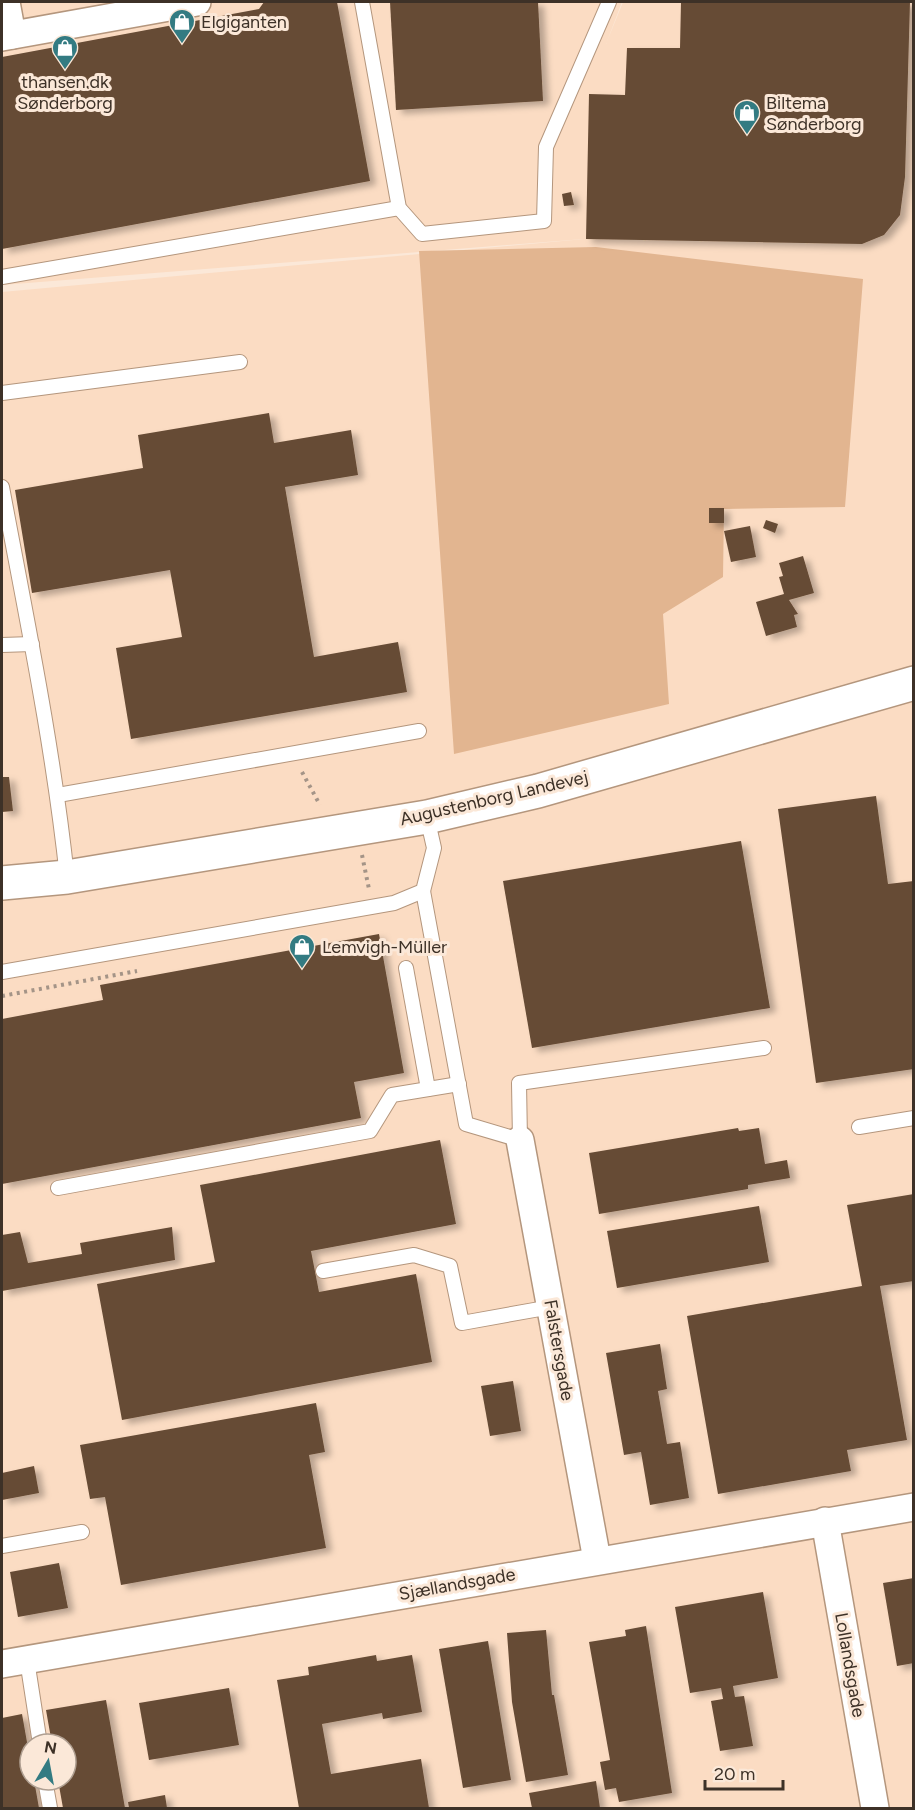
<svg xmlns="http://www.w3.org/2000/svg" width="915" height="1810" font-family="Figtree,sans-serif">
<defs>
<filter id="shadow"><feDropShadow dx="6" dy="4" stdDeviation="3" flood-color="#0004"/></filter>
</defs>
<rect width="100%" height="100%" fill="#fbe8d8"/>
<!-- built -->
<path fill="#fbdcc3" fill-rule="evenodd" d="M 2,2 L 622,2 L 606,44 L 623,2 L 913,2 L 913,1808 L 2,1808 L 2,292 L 584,239 L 2,285 ZM 30,1744 L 66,1744 L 66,1780 L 30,1780 Z"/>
<!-- green -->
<polygon fill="#e2b590" points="596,247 863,279 845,507 724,509 723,577 663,614 669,704 454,754 419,251"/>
<!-- building -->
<g fill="#664b35" filter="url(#shadow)">
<polygon points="264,2 337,2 370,181 2,249 2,57 259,9"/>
<polygon points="390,2 538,2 543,101 396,110"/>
<polygon points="681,2 910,2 905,177 900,215 884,235 862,244 586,239 589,94 625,95 627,48 680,48"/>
<polygon points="571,192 574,205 564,206 562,194"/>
<polygon points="269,413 274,443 351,430 358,475 285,487 314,657 398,642 407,692 131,739 116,648 182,637 170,570 32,593 15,490 143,468 138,435"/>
<rect x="709" y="508" width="15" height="15"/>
<polygon points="766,520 778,524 775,533 763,528"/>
<polygon points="750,526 756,557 731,562 724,531"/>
<polygon points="803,556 814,593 789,600 798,614 794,615 797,627 766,636 756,602 784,594 779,577 783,576 779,563"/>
<polygon points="2,777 9,777 13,811 2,812"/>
<polygon points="876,796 888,884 914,881 914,1069 816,1083 778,809"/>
<polygon points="741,841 770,1008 532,1048 503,881"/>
<polygon points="379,934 404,1073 354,1082 361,1118 2,1184 2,1019 103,1000 100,985"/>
<polygon points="738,1128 739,1131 759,1128 765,1164 787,1160 790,1178 748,1185 748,1189 599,1214 589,1153"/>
<polygon points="440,1140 456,1224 311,1251 319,1292 416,1274 432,1362 122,1420 97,1284 215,1262 200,1185"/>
<polygon points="914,1194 914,1281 880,1286 907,1440 847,1450 851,1471 718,1494 687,1316 862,1286 847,1205"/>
<polygon points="759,1206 769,1262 617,1288 607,1231"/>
<polygon points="172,1227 175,1260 2,1291 2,1235 20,1232 28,1263 82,1254 80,1243"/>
<polygon points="660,1344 667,1389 658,1391 667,1444 680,1442 689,1498 650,1505 641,1452 624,1455 606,1353"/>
<polygon points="513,1381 521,1431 490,1436 481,1386"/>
<polygon points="316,1403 325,1452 309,1455 326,1548 121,1585 105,1497 90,1499 80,1445"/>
<polygon points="34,1466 39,1493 2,1500 2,1473"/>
<polygon points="59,1563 68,1608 18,1617 10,1572"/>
<polygon points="914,1578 914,1663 897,1666 883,1583"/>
<polygon points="763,1592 778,1678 733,1686 735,1697 744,1696 753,1746 720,1751 711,1701 723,1699 721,1688 690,1693 675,1607"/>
<polygon points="646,1626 672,1793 619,1802 616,1788 605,1790 600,1762 610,1760 589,1642 626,1636 625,1630"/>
<polygon points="546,1630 552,1695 554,1695 568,1775 526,1782 512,1702 507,1633"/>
<polygon points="488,1641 511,1780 463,1788 439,1649"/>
<polygon points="376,1655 377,1661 412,1655 422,1712 383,1719 382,1713 322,1724 331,1774 421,1759 429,1808 299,1808 277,1680 309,1675 308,1667"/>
<polygon points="229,1688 239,1745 149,1760 139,1703"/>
<polygon points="106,1700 125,1808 63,1808 58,1780 66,1780 66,1744 52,1744 46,1710"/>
<polygon points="22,1714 30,1759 30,1780 34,1780 39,1808 2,1808 2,1718"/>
<polygon points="596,1781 600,1808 532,1808 529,1793"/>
<polygon points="165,1795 167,1808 129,1808 128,1802"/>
</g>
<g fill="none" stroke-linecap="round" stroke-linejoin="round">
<defs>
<g id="lane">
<polyline points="362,2 399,208 422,234 544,221 546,147 609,2"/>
<polyline points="2,277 399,208"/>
<polyline points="2,393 240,362"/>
<path d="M 2,487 C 26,616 53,745 67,877"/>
<polyline points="2,645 32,644"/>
<polyline points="58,795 419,731"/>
<polyline points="423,891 466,1124 520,1140 519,1083 764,1048"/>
<polyline points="406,968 428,1089"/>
<polyline points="2,972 394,903 423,891 434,848 427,817"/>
<polyline points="859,1127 914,1118"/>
<polyline points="58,1188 370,1131 392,1095 459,1084"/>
<polyline points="323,1271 414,1255 450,1266 462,1323 551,1307"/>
<polyline points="2,1546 82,1532"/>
<polyline points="27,1660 40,1744"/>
<polyline points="45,1780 50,1808"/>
</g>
<g id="street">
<polyline points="6,2 12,35"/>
<polyline points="2,37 197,2"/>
<polyline points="520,1140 597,1560"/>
<polyline points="825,1521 875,1808"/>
<polyline points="2,1664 914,1507"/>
</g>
<polyline id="secondary" points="2,883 67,877 427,817 538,791 914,683"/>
</defs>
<!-- lane casing -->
<use href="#lane" stroke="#b4967d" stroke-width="16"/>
<!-- street casing -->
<use href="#street" stroke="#b4967d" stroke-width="30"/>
<!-- secondary casing -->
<use href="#secondary" stroke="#b4967d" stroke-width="36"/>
<!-- path -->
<g stroke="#a49487" stroke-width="4" stroke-dasharray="3 4.5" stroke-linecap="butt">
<polyline points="302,772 320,805"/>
<polyline points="362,855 369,889"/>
<polyline points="2,996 137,971"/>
</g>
<!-- lane -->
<use href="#lane" stroke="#fff" stroke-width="14"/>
<!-- street -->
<use href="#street" stroke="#fff" stroke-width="27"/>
<!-- secondary -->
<use href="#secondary" stroke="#fff" stroke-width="33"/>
</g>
<!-- icons -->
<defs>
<symbol id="shop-pin" viewBox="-11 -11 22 30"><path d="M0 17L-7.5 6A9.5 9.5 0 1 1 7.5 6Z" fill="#337b82" stroke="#fbe8d8"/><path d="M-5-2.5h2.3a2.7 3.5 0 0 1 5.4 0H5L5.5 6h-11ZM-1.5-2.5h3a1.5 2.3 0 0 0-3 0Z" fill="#fff"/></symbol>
</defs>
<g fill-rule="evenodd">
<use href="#shop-pin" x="167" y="7" width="30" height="40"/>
<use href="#shop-pin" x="50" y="33" width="30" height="40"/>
<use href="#shop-pin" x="732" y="98" width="30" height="40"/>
<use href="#shop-pin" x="287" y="932" width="30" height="40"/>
</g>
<g text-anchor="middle" stroke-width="6" stroke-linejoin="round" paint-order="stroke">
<!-- poi labels -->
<g font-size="18" fill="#3d3127" stroke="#fbe8d8" text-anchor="start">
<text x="201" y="28">Elgiganten</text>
<text x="65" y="88" text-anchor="middle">thansen.dk<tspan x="65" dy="21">Sønderborg</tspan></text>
<text x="766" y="109">Biltema<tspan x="766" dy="21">Sønderborg</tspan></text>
<text x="322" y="953">Lemvigh-Müller</text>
</g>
<!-- street labels -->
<g font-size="18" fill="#3d3127" stroke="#fbe8d8">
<text transform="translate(494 798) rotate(-13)" y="6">Augustenborg Landevej</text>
<text transform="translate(559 1350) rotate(80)" y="6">Falstersgade</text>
<text transform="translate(457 1584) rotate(-10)" y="6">Sjællandsgade</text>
<text transform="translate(850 1665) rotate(80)" y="6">Lollandsgade</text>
</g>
</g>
<!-- border -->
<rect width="915" height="1810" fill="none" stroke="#3d3127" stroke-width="6"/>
<!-- north arrow -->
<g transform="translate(48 1762) rotate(10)"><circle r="28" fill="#fbe8d8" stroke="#af9f91" stroke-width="1.5"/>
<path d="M0-4.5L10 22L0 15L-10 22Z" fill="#337b82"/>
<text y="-9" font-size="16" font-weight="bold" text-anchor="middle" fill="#3d3127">N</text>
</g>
<!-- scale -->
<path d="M705 1780v9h78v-9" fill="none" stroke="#3d3127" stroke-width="3"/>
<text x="714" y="1780" font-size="18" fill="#3d3127" stroke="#fbe8d8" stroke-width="4.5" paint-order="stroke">20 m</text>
</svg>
